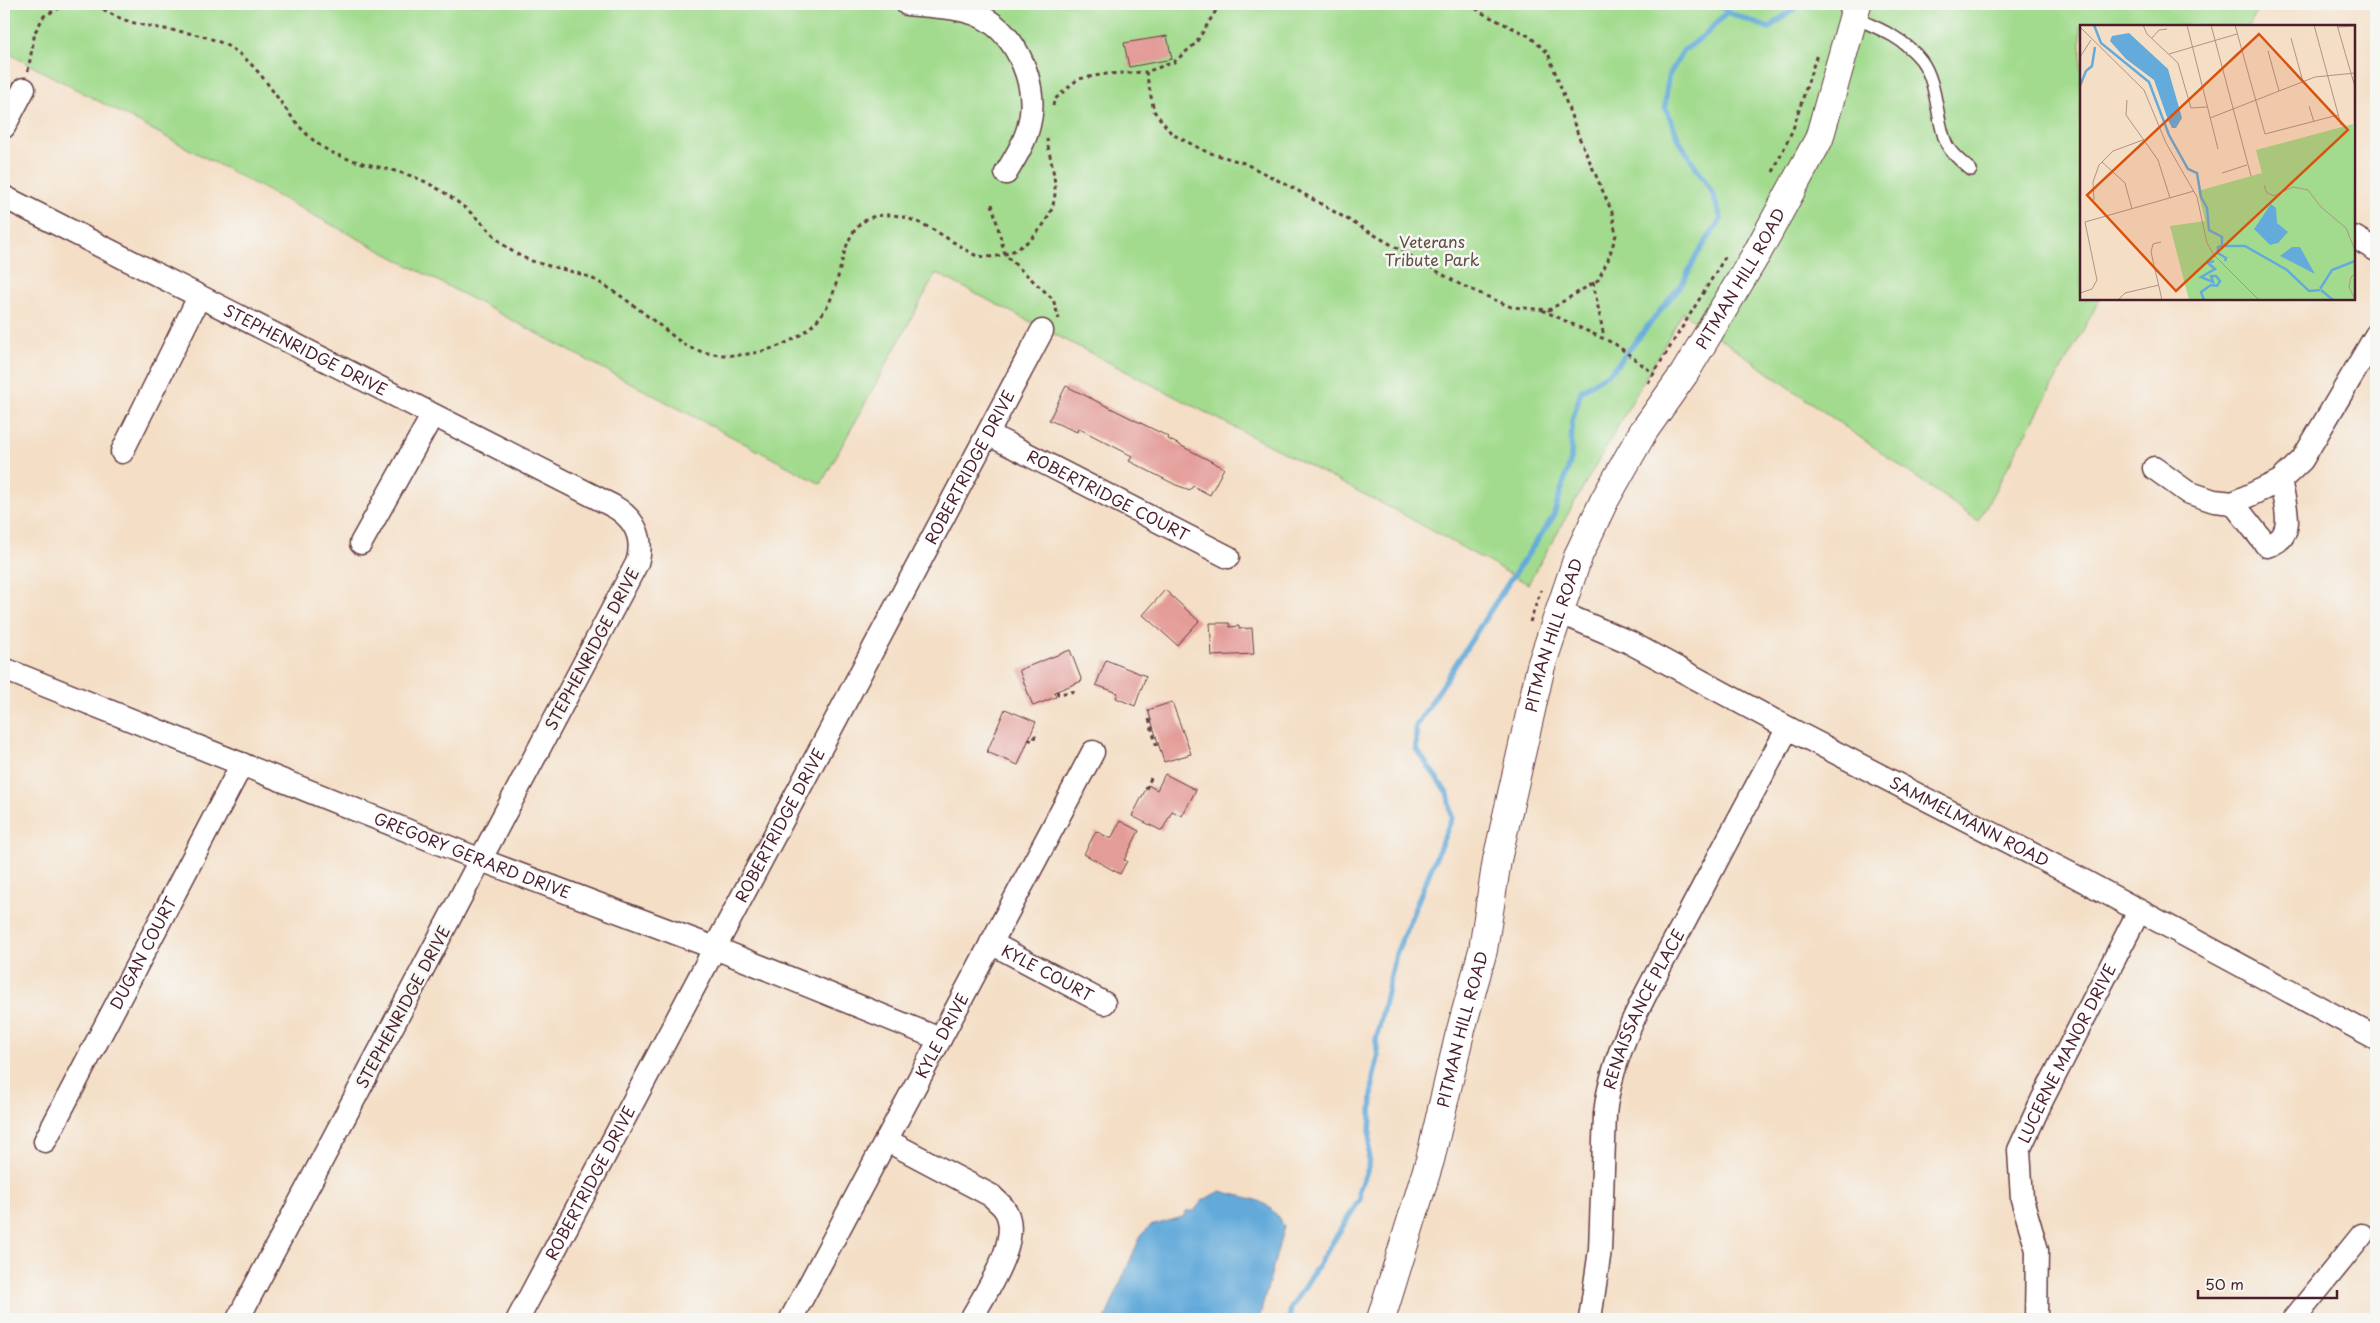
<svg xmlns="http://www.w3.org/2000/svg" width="2380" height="1323" font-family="'Playpen Sans',sans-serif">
<rect width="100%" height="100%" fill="#f6f6f2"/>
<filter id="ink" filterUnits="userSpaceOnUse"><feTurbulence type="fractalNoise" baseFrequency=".02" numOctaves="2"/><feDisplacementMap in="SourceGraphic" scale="10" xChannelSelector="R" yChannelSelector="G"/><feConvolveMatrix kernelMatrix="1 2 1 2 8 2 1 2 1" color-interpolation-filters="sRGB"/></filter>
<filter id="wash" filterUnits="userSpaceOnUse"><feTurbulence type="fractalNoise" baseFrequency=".0096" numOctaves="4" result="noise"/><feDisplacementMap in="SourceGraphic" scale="20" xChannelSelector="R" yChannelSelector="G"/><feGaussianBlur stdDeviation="1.12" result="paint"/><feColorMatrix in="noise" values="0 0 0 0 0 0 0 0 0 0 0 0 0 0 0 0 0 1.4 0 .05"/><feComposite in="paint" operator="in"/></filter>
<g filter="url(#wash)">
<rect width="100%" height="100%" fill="#f4dec5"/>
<!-- green -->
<polygon fill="#a2db8e" stroke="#767d5c" points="4,4 2261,4 2249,26 2081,26 2081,299 2100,299 1978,521 1683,312 1528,584 1404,515 936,273 821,484 4,51"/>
<!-- water -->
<path fill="#64aada" stroke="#576482" d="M 1221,1191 C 1251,1200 1268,1196 1284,1227 L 1259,1319 L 1105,1319 L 1141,1235 L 1150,1226 L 1183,1217 L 1186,1211 L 1194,1211 L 1203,1200 Z"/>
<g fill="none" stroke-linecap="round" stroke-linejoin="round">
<!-- stream -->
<g stroke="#64aada" stroke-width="5.5">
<polyline points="1720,4 1727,12 1769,28 1800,4"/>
<polyline points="1289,1319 1291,1308 1360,1199 1359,1190 1368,1169 1373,1079 1378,1058 1376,1040 1396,954 1452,818 1448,794 1416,749 1416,726 1501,594 1553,517 1571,459 1572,421 1581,391 1613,370 1683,282 1697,255 1721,219 1712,192 1680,142 1665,106 1668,77 1683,51 1706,34 1727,12"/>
</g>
</g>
<g id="blocks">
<!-- building -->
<g fill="#e49c99">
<polygon points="1167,36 1172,59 1129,67 1124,43"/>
<polygon points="1066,386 1169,437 1168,439 1224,468 1210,495 1193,486 1190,490 1176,485 1129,461 1132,456 1078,428 1077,432 1049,420"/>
<polygon points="1165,590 1199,621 1177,645 1143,615"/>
<polygon points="1210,623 1229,623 1230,627 1239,626 1239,629 1252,628 1254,654 1212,656"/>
<polygon points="1070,650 1082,681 1054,692 1056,697 1033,706 1019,670"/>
<polygon points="1106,660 1146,676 1135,706 1116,698 1118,693 1096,685"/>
<polygon points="1172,702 1191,754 1164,762 1148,710"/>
<polygon points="1005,709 1036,722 1018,765 987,752"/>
<polygon points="1165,774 1196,790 1182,816 1172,811 1162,831 1132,816 1148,785 1157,790"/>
<polygon points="1120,821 1139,831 1124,860 1127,861 1120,874 1084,854 1096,831 1111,839"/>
</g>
</g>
</g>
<g filter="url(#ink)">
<use href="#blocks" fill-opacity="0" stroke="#643c42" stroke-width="1"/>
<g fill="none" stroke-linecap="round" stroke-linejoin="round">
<defs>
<path id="service" d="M 1853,17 C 1878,28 1904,38 1921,60 C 1938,82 1936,122 1947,145 C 1952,155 1962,162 1971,170"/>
<g id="minor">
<path d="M 907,4 C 929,6 963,7 982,17 C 1018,35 1039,87 1029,125 C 1025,142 1015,158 1006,173"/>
<polyline points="4,127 24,89"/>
<path id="s1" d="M 4,197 L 613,506 C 634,518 645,538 637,563 L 238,1319"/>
<polyline points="2354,237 2376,250"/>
<path id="s2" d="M 988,434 L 1228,557"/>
<polyline points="122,452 199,297"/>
<polyline points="2154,468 2187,492 2214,501 2233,503 2280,481 2302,460 2376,335"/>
<path d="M 2233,503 L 2267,546 C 2298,537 2285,505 2280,481"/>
<polyline points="361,543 432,416"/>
<path id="s3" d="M 1559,612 L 1629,642 L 1788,728 L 2073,875 L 2376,1038"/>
<path id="s4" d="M 4,669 L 481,860 L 715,948 L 940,1039"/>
<path id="s5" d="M 991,943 L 1104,1003"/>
<path d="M 886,1140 L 992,1196 C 995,1200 1000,1203 1003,1207 C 1026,1235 985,1293 971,1319"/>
<path id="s6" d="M 45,1141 L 242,764"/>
<path id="s7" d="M 518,1319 L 1042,331"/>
<path id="s8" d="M 791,1319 L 1093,752"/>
<path id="s9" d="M 1590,1319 L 1600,1250 L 1605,1114 C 1612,1046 1654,979 1686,919 C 1720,855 1753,791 1788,728"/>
<path id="s10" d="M 2036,1319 L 2037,1250 L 2022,1199 L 2019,1150 L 2042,1100 L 2139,911"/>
<polyline points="2294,1319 2362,1235"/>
</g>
<g id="secondary">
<path id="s11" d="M 1381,1319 L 1430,1160 L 1459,1037 L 1483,950 L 1497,860 L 1541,666 L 1579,554 L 1604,501 L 1643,432 L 1684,374 L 1757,253 L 1819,139 L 1857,4"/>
</g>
</defs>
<!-- service casing -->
<use href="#service" stroke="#643c42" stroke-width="14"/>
<!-- minor casing -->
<use href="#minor" stroke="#643c42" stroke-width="25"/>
<!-- secondary casing -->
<use href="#secondary" stroke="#643c42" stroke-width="30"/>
<!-- path -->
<g stroke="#643c42" stroke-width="3" stroke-dasharray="4 4" stroke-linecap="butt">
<path d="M 97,4 C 137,39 198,20 241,55 C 274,82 289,126 324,148 C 348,164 392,167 419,179 C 442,189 463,205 481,222 C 490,230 498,241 508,248 C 533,268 567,266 595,280 C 621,294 643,313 667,331 C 673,336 680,342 687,346 C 706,356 734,357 754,353 C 784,347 810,334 826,308 C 846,278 837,216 885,215 C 909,214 933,229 953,242 C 960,245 968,252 975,255 C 1012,266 1057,226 1055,188 C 1055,173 1049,155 1047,139"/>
<polyline points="1220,4 1196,43 1174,62 1146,72 1154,111 1172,134 1207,152 1244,163 1295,189 1461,285 1511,307 1549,310 1598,280 1608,260 1616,235 1612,212 1579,137 1548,53 1529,36 1482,13 1470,4"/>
<polyline points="28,71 35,32 44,16 67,4"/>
<polyline points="1053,106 1054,100 1078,79 1106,74 1146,72"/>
<polyline points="1773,172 1793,129 1817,54"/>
<polyline points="992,204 1005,255 1053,299 1059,319"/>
<polyline points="1593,282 1604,337"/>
<polyline points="1542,310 1615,344 1653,373"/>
<polyline points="1648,383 1727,254"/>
<polyline points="1530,622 1541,590"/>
<polyline points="1057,691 1058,694 1077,691"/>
<polyline points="1149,719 1157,747 1159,747"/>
<polyline points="1028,739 1033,741 1037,731"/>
<polyline points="1146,789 1151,778"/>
</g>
<!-- service -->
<use href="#service" stroke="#fff" stroke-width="11"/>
<!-- minor -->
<use href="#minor" stroke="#fff" stroke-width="22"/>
<!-- secondary -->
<use href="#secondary" stroke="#fff" stroke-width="28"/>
</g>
</g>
<g text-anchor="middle" stroke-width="5" stroke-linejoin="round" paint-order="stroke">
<!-- park labels -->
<g font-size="16" fill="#604e44" stroke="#f6f6f2">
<text x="1432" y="248">Veterans<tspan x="1432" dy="18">Tribute Park</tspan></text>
</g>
<!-- street labels -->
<g font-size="16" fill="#4a1f2b" stroke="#f6f6f2">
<text dy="6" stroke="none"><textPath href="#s11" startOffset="1111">PITMAN HILL ROAD</textPath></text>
<text dy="6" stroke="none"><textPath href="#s1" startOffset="338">STEPHENRIDGE DRIVE</textPath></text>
<text dy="6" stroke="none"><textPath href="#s7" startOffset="964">ROBERTRIDGE DRIVE</textPath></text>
<text dy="6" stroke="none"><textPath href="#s2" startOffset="135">ROBERTRIDGE COURT</textPath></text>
<text dy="6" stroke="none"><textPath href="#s11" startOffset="706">PITMAN HILL ROAD</textPath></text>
<text transform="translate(592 649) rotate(-62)" y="6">STEPHENRIDGE DRIVE</text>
<text dy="6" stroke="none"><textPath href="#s3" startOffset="461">SAMMELMANN ROAD</textPath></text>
<text dy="6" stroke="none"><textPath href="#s7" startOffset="559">ROBERTRIDGE DRIVE</textPath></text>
<text dy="6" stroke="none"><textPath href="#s4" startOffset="504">GREGORY GERARD DRIVE</textPath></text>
<text dy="6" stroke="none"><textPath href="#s6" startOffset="212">DUGAN COURT</textPath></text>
<text dy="6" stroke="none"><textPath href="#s5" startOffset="64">KYLE COURT</textPath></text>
<text transform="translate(403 1007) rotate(-62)" y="6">STEPHENRIDGE DRIVE</text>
<text dy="6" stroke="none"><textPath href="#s9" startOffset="318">RENAISSANCE PLACE</textPath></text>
<text dy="6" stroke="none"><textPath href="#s11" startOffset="301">PITMAN HILL ROAD</textPath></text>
<text dy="6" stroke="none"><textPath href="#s8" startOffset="321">KYLE DRIVE</textPath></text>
<text dy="6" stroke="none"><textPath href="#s10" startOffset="279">LUCERNE MANOR DRIVE</textPath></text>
<text dy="6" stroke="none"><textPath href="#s7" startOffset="154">ROBERTRIDGE DRIVE</textPath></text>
</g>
</g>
<!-- overview -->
<g transform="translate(2080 25)">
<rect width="275" height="275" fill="#f4dec5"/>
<path d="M 273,99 L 275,275 L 109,275 L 90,201 L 125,196 L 118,166 L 182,148 L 176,125 Z" fill="#a2db8e"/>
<path d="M 49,8 L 88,44 L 102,93 L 96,103 L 92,103 L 88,95 L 74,55 L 46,34 L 30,16 L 32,11 ZM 191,179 L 196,183 L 197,198 L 208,207 L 198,218 L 190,220 L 174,204 ZM 212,222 L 220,222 L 235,249 L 200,231 Z" fill="#64aada"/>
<path fill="none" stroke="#64aada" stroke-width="2.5" d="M 14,0 L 21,18 L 69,57 L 89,110 L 108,144 L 117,148 L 121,172 L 127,183 L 129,205 L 142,212 L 142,221 L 138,222 L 138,228 L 146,233 L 145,236M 0,61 L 6,46 L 12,41 L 15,22M 143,221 L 165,221 L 207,245 L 229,266 L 240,265M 240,264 L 252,245 L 275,236M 241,265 L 253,275M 124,275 L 121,267 L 131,260 L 137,261 L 140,256 L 136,251 L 131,251 L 133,257 L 121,252 L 135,244 L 128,238 L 134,236"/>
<path fill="none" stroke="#b09287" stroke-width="1" d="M 63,0 L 67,9 L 98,38 L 111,83 L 127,82M 107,0 L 138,124M 131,0 L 171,151M 155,0 L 185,109 L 258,90M 234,0 L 261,100M 257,0 L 275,62M 0,2 L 64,65 L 86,118 L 117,172 L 127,218 L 134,230 L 179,275M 258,2 L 275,1M 72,13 L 79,5 L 87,4M 211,13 L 223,57M 188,26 L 199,66M 89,29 L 157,9M 0,32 L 11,15M 47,75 L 46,90 L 78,135 L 90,173M 229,81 L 234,97M 130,93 L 235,52 L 275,48M 22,137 L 45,158 L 52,184M 142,148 L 167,140M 184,160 L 187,168 L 194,171 L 213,162 L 228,165 L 241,182 L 266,203 L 275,225M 14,175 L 13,157 L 19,140 L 33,126 L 63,115M 81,217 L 73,219 L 71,227 L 82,275M 275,249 L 271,252 L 269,262 L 275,274M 0,268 L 12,264 L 17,255 L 5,197 L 114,166M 38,275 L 45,268 L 79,260"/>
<path fill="#d8530f" fill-opacity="0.15" stroke="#d8530f" stroke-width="2.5" d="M 179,9 L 268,105 L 96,266 L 7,170 Z"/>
<rect width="275" height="275" fill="none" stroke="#4a1f2b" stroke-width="2.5"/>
</g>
<!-- margin -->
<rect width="2380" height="1323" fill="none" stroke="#f6f6f2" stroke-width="20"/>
<!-- scale -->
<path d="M2198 1290v8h139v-8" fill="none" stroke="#4a1f2b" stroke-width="2.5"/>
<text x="2205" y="1290" font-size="15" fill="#4a1f2b" stroke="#f6f6f2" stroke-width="4" paint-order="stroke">50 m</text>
</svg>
